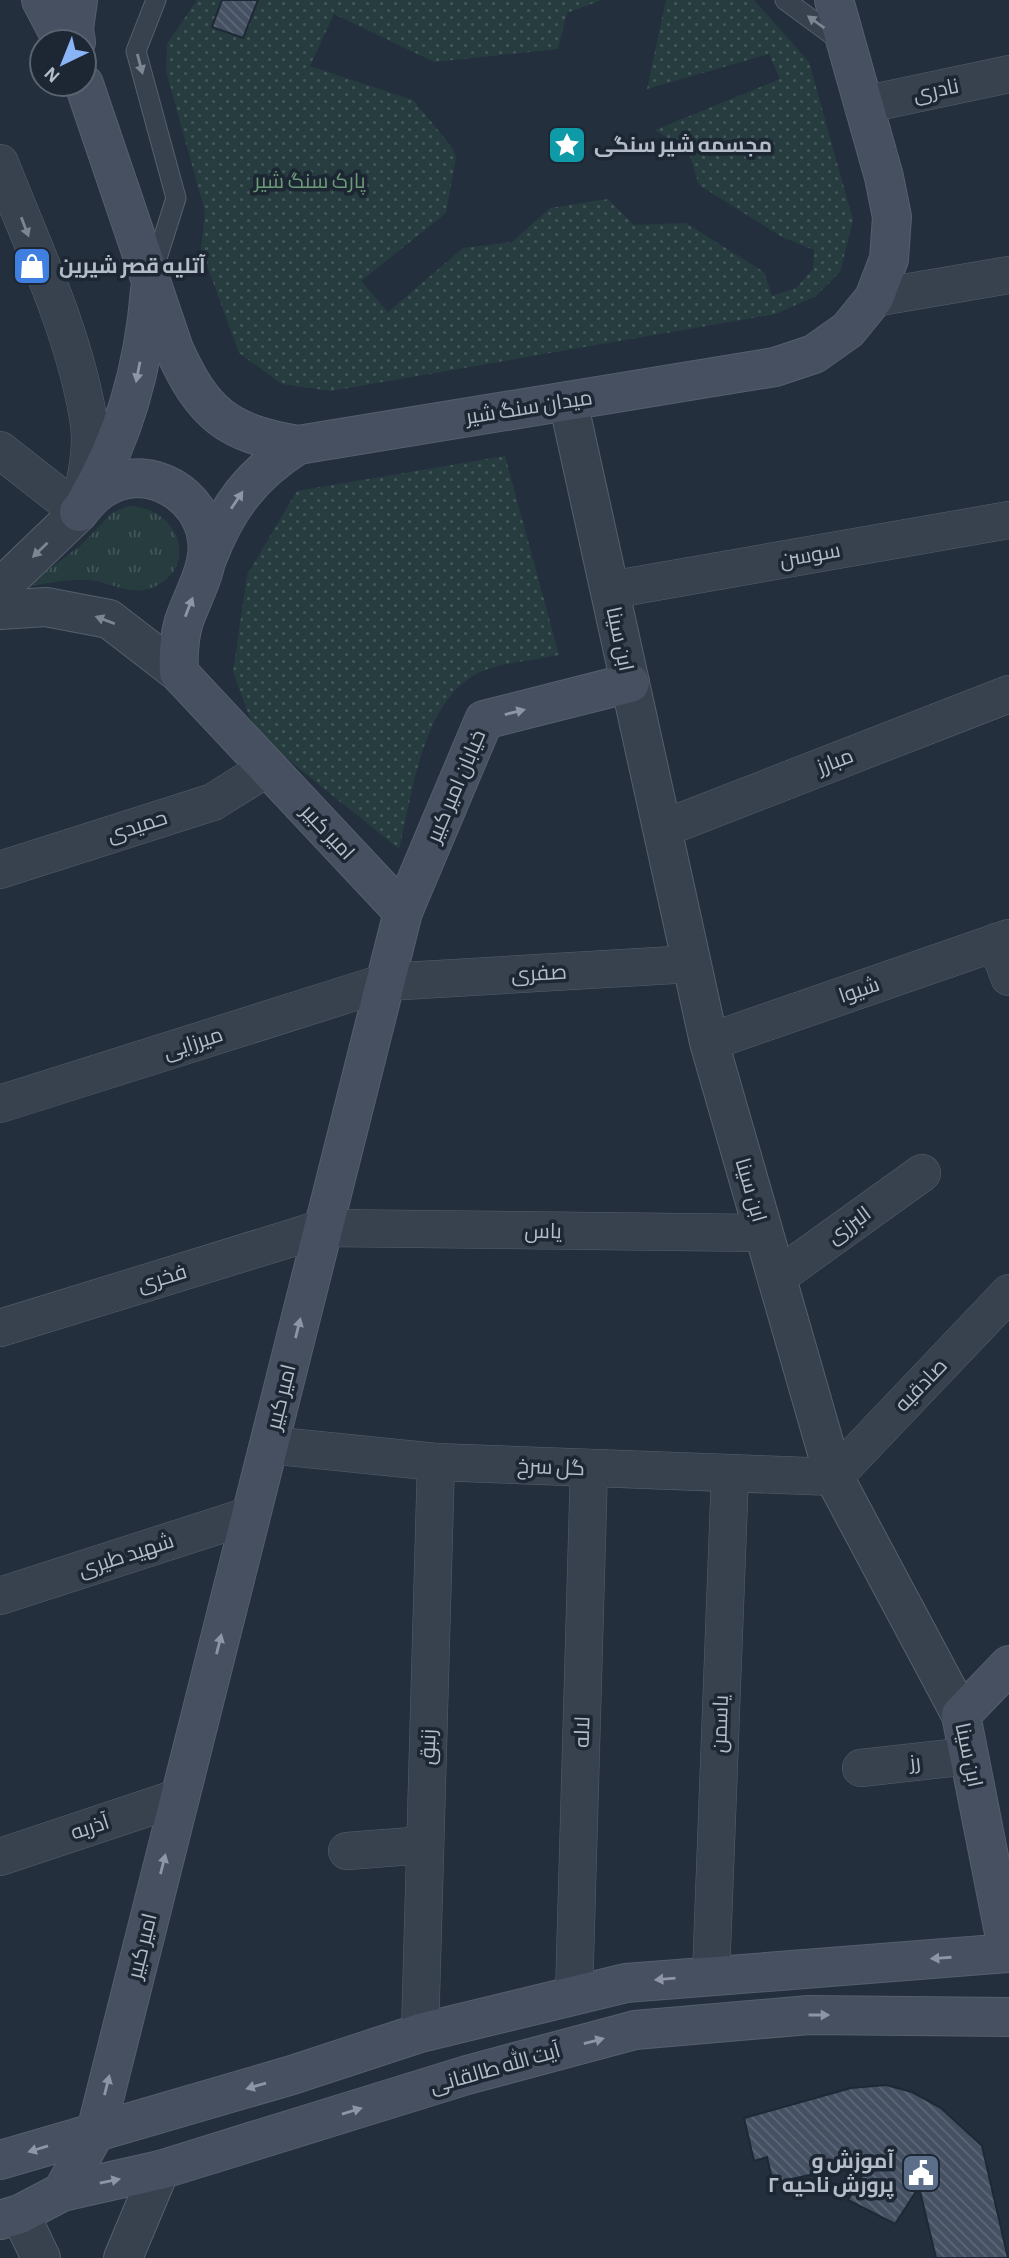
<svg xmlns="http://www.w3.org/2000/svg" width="1009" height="2258" font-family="'Alegreya Sans',Cairo,sans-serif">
<defs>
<pattern id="grass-tufts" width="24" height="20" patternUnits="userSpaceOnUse" patternTransform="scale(1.75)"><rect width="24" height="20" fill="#263c3f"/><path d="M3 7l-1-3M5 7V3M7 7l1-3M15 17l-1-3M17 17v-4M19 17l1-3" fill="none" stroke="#435659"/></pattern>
<pattern id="park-dots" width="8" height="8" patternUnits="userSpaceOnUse" patternTransform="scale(1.75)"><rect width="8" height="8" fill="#263c3f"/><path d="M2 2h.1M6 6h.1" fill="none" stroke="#435659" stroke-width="1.8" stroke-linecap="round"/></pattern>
<pattern id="building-back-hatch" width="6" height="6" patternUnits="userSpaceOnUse" patternTransform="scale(1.75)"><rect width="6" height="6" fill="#455162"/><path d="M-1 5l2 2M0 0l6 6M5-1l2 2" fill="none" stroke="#5d6877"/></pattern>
</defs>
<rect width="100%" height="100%" fill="#242f3e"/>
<!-- grass -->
<path fill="url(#grass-tufts)" d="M 128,506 C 179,507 200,566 154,587 C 135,596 115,585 96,581 C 76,577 48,584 27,586 L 81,545 L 112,513 Z"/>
<!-- park -->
<g fill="url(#park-dots)">
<polygon points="197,0 602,0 567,13 558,49 434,62 334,14 310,66 413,100 452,147 456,157 446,213 361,281 388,312 463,248 512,242 550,208 608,199 634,225 686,223 764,272 772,296 796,288 813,269 814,250 782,237 699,185 688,150 655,130 780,79 769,54 647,89 666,0 754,0 809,62 853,220 840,272 816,296 776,314 331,391 282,384 239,353 201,249 205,212 166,71 167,44"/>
<path d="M 505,456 L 559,655 C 535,660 508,662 485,670 C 423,693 413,793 399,849 L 275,749 L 250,718 L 233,672 L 247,575 L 297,491 Z"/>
</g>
<!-- building -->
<g fill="url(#building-back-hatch)" stroke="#1f2835" stroke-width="2">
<polygon points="222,0 258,0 243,38 212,27"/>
<polygon points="886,2085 912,2092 941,2108 982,2146 1008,2258 936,2258 919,2187 895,2224 848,2200 870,2162 773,2183 767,2157 754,2161 744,2118 851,2088"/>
</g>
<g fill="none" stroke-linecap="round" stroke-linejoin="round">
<defs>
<g id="service">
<polyline points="785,0 842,42"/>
<polyline points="152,274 176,198 136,51 156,0"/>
</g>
<g id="minor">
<polyline points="863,105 1009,74"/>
<path d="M 0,163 C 32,245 73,329 88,417 C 94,447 85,482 79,512 L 0,450"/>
<polyline points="874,298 1009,275"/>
<polyline points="610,590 1009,520"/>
<polyline points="662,829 1009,694"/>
<polyline points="0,870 213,802 267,768"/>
<polyline points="996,942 1009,977"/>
<polyline points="709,1042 1009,938"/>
<polyline points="0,1104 386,982 691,964"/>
<polyline points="776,1278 922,1173"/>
<polyline points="0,1328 324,1228 763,1233"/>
<polyline points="269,1445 436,1462 834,1477 1009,1293"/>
<polyline points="0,1596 251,1515"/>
<polyline points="861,1768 969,1756"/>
<polyline points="347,1851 425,1845"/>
<polyline points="0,1857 180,1797"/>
<polyline points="711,1975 730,1474"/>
<polyline points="574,1995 589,1468"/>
<polyline points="420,2033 436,1462"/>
</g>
<g id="tertiary">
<polyline points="568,401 709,1042 834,1477 961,1715"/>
<polyline points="0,588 79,512"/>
<polyline points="0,610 46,607 109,619 179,673"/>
<polyline points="20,2214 41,2258"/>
<polyline points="123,2258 160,2170"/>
</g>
<g id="secondary">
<polyline points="41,0 63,42"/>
<polyline points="76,42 74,29 78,0"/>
<path d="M 84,84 L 174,349 C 203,414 227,433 298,445 L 775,367 L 814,354 L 848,330 L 874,298 L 889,259 L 892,217 L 884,177 L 834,0"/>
<path d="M 86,502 C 125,436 144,366 150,290"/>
<path d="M 207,559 C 227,507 251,475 298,445"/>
<polyline points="403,912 484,720 630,683"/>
<polyline points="1008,1953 961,1715 1009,1665"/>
<polyline points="0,2160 292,2075 420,2033 626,1983 1009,1953"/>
<path d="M 62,2192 L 96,2131 L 403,912 L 179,673 C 178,655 179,638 184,621 C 193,595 211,566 207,539 C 201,495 152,465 111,484 C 97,490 88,501 79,512"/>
<polyline points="0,2220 20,2214 62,2192 160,2170 467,2075 635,2030 809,2015 1009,2017"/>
</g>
</defs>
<!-- service casing -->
<use href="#service" stroke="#565f6c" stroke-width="21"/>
<!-- minor casing -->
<use href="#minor" stroke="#565f6c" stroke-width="38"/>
<!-- tertiary casing -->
<use href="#tertiary" stroke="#565f6c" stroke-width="40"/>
<!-- secondary casing -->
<use href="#secondary" stroke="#565f6c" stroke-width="40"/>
<!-- service -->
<use href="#service" stroke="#38414e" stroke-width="19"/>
<!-- minor -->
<use href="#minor" stroke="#38414e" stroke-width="37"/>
<!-- tertiary -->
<use href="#tertiary" stroke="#38414e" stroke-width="38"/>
<!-- secondary -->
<use href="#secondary" stroke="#465061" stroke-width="38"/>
</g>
<!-- one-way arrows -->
<defs><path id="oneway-solid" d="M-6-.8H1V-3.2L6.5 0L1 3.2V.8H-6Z" transform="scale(1.75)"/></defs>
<g fill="#7c8592">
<use href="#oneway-solid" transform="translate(816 22) rotate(-144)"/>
<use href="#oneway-solid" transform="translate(140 64) rotate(75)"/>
<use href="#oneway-solid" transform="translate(25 227) rotate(69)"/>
<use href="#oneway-solid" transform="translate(40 550) rotate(136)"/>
<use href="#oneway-solid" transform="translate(105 620) rotate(-159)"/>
</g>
<g fill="#8e96a5">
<use href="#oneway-solid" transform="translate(138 372) rotate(101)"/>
<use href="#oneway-solid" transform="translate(237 500) rotate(-56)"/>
<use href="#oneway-solid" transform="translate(189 607) rotate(-69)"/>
<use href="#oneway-solid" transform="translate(515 712) rotate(-14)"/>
<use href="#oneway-solid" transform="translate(298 1328) rotate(-76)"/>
<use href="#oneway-solid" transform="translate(219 1644) rotate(-76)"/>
<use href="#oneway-solid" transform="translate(163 1864) rotate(-76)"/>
<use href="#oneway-solid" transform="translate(941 1958) rotate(176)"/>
<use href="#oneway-solid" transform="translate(665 1979) rotate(175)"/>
<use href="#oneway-solid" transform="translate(819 2015)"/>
<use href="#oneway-solid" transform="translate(594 2041) rotate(-15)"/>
<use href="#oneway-solid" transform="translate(107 2085) rotate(-76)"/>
<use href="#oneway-solid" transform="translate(256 2086) rotate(164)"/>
<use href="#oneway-solid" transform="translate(352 2111) rotate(-17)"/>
<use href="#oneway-solid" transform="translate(38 2149) rotate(163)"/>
<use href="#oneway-solid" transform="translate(110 2181) rotate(-12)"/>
</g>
<!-- icons -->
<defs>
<symbol id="sight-square" viewBox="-11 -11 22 22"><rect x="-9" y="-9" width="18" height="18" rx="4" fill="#0f9aa8" stroke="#1d2633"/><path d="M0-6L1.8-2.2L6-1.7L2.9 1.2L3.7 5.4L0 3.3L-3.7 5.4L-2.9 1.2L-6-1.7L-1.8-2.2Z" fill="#fff"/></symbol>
<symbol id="shop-square" viewBox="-11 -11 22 22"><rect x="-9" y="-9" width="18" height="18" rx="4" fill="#3f7fe0" stroke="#1d2633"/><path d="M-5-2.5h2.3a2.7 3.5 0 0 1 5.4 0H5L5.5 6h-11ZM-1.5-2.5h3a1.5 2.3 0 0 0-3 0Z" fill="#fff"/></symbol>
<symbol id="civic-square" viewBox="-11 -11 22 22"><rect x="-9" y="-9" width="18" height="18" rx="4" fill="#5c6f8a" stroke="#1d2633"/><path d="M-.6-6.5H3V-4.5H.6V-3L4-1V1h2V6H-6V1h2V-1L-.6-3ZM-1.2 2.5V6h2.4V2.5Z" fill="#fff"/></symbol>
</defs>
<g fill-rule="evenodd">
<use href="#sight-square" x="545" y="123" width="44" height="44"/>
<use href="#shop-square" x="10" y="244" width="44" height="44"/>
<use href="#civic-square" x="899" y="2151" width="44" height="44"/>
</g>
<g text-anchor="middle" stroke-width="7" stroke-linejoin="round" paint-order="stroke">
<!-- street labels -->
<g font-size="21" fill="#b4bcc9" stroke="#1d2633">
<text transform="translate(936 90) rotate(-12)" y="7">نادری</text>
<text transform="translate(529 407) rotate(-9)" y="7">میدان سنگ شیر</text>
<text transform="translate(810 555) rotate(-10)" y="7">سوسن</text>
<text transform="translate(620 639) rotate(78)" y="7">ابن سینا</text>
<text transform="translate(835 761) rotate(-21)" y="7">مبارز</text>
<text transform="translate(456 786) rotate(-67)" y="7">خیابان امیر کبیر</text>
<text transform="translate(137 826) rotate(-18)" y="7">حمیدی</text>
<text transform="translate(328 832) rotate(47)" y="7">امیر کبیر</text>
<text transform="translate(539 973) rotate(-3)" y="7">صفری</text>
<text transform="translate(859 990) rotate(-19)" y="7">شیوا</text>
<text transform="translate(193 1043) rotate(-18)" y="7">میرزایی</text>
<text transform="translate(751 1190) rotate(74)" y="7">ابن سینا</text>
<text transform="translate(849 1225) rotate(-36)" y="7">البرزی</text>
<text transform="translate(543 1231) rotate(1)" y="7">یاس</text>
<text transform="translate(162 1278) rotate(-17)" y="7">فخری</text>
<text transform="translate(921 1385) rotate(-46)" y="7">صادقیه</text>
<text transform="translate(281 1397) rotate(-76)" y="7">امیر کبیر</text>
<text transform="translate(551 1467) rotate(2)" y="7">گل سرخ</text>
<text transform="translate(126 1555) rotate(-18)" y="7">شهید طیری</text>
<text transform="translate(720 1724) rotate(-88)" y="7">یاسمن</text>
<text transform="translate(582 1732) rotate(-88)" y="7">لاله</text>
<text transform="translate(428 1747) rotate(-88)" y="7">زنبق</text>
<text transform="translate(969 1755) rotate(78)" y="7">ابن سینا</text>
<text transform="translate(915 1762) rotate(-6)" y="7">رز</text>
<text transform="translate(90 1827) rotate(-18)" y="7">آذربه</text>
<text transform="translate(142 1946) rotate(-76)" y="7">امیر کبیر</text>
<text transform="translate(495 2068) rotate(-16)" y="7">آیت الله طالقانی</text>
</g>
<!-- poi labels -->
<g font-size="21" font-weight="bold" fill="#b4bcc9" stroke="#1d2633" text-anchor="start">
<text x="594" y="152">مجسمه شیر سنگی</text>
<text x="59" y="273">آتلیه قصر شیرین</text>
<text x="894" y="2168" text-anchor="end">آموزش و<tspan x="894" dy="24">پرورش ناحیه ۲</tspan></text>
</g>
<!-- park labels -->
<g font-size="21" fill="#6b9a76" stroke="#1d2633">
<text x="310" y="188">پارک سنگ شیر</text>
</g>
</g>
<!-- north arrow -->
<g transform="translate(63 63) rotate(223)"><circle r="33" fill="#1d2633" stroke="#59626f" stroke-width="2"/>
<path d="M0-5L12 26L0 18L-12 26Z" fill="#8ab4f8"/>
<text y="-10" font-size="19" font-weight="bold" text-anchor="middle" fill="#b4bcc9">N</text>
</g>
</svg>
